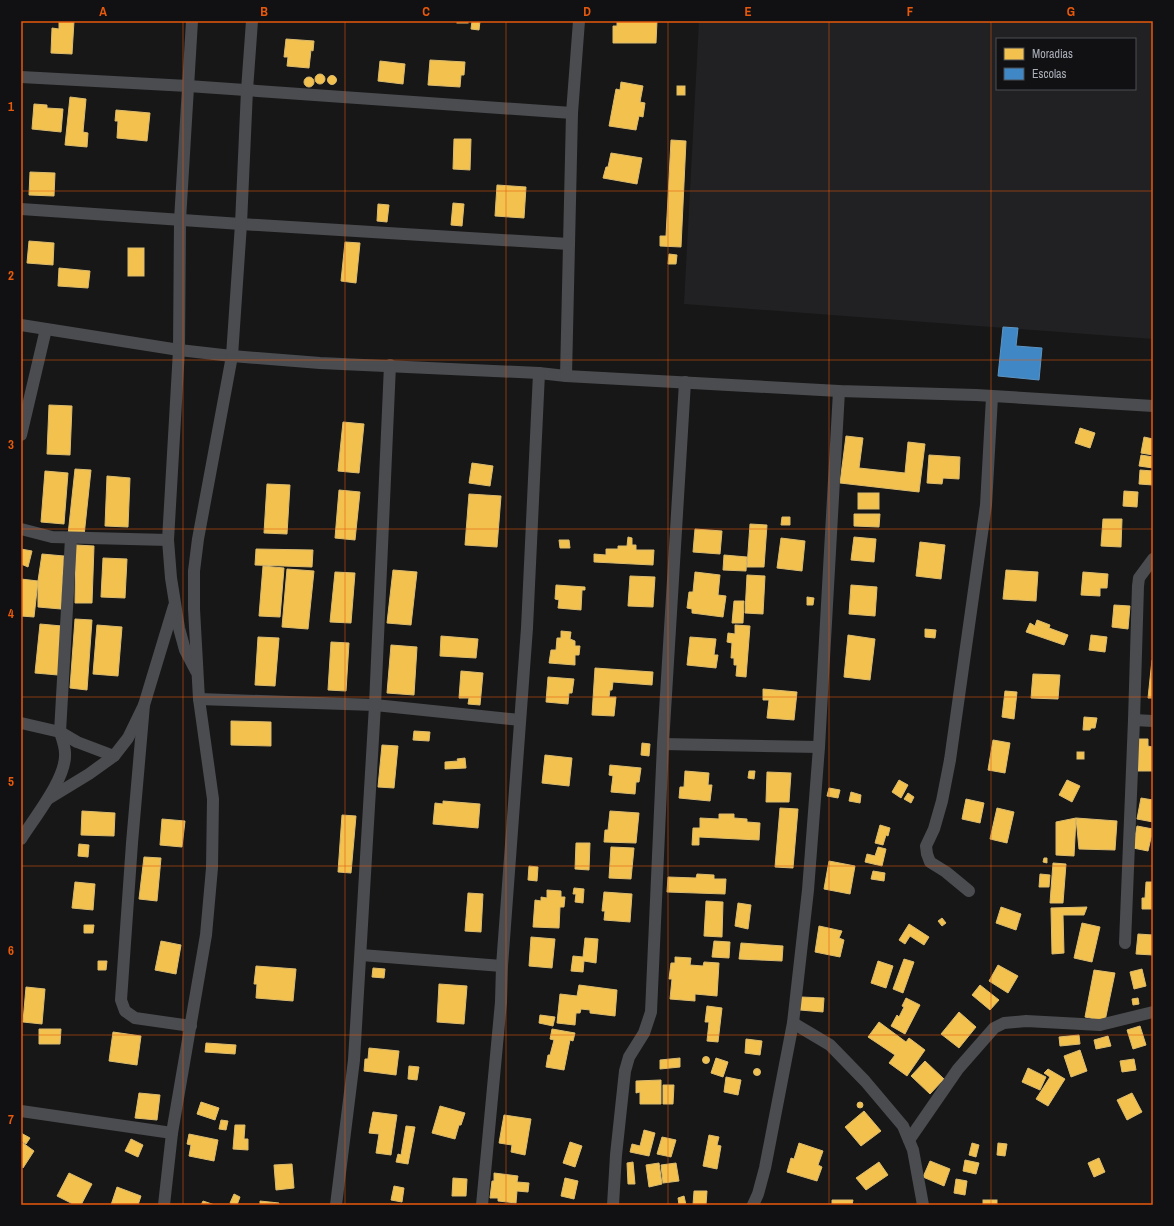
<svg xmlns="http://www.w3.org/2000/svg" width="1174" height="1226" font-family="'Archivo Narrow',sans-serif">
<rect width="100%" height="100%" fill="#171717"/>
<!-- built -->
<path fill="#212123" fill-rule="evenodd" d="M 699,21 L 1153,21 L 1153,339 L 684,304 ZM 997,39 L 1135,39 L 1135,89 L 997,89 Z"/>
<!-- homes -->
<g fill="#f2c14e" stroke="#dcbb6e">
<polygon points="59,21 74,21 72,54 51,53 52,28 59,29"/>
<rect x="457" y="21" width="11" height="2"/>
<polygon points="472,21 480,21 479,30 471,29"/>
<polygon points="617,21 657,21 656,43 613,43 613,26 617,26"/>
<polygon points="286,39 314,41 313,51 311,50 309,68 287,66 288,57 284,57"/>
<polygon points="430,60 465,62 464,75 461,75 460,87 428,85"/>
<polygon points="380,61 405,64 403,84 378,81"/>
<circle cx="320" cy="79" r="5"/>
<circle cx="332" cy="80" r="4.5"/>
<circle cx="309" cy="82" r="5"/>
<polygon points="621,82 643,86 640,102 645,103 643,117 639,116 636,130 609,126 616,89 620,90"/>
<rect x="677" y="86" width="8" height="9"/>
<polygon points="70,97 86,99 83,132 88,133 87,147 65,145"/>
<polygon points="34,104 47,105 47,108 63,109 61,132 32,129"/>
<polygon points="116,110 150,113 147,141 117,138 118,121 115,121"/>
<polygon points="454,139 471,139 470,170 453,169"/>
<polygon points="671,140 686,141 681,247 660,246 660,236 666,236"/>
<polygon points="611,153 642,158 637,184 603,178 606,167 608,167"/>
<polygon points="30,172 55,173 54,196 29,195"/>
<polygon points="497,185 526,187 524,218 495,216"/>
<polygon points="453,203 464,204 462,226 451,225"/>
<polygon points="378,204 389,205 387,222 377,221"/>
<polygon points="29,241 54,243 53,265 27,263"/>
<polygon points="345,242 360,243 356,283 341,281"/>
<rect x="128" y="248" width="16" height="28"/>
<polygon points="669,254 677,255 676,264 668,264"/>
<polygon points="59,268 90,271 88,288 58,286"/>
<polygon points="49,405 72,406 70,455 47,454"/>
<polygon points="343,422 364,424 359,473 338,471"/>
<polygon points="1080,428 1095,433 1090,448 1075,443"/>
<polygon points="846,436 863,438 859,468 905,473 908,442 925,444 919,492 840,483"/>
<polygon points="1144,437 1153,439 1153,455 1141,453"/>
<polygon points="929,455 960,457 959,479 943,478 942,484 927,483"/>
<polygon points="1141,455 1153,457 1153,468 1139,466"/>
<polygon points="472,463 493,466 490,486 469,483"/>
<polygon points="75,469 91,470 84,536 68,535"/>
<polygon points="1140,470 1153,471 1153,485 1139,484"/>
<polygon points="45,471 68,473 64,524 41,522"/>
<polygon points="107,476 130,478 128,527 105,526"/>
<polygon points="267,484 290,485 287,534 264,533"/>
<polygon points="339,490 360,492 355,540 335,538"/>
<polygon points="1124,491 1138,492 1137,507 1123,506"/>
<rect x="858" y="493" width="21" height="16"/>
<polygon points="469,494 501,496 497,547 465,545"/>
<polygon points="854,514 880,514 879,527 854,526"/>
<polygon points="782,517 790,517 790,525 781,525"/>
<polygon points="1103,519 1122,519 1121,547 1101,546"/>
<polygon points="750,524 767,525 764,567 747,567"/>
<polygon points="695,529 722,531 720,554 693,552"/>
<polygon points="628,537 632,538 632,545 636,545 636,550 654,550 653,565 594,562 594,554 606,555 606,549 618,549 618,546 627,546"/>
<polygon points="854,537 876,539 874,562 851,560"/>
<polygon points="781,538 805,541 802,571 777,568"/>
<polygon points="559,540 569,540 570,548 560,548"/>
<polygon points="920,542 945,545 941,579 916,576"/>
<polygon points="76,545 94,546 92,603 75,603"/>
<polygon points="21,549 32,551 28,567 21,564"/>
<polygon points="256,549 313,550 312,567 255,565"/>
<polygon points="42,554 64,556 61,609 38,607 38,581"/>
<polygon points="724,555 747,557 746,571 723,570"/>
<polygon points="103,558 127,559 125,598 101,597"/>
<polygon points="263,566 284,568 280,617 259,616"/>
<polygon points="287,569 314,571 308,629 282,627"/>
<polygon points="393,570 417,572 411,625 387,623"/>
<polygon points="1006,570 1038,572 1036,601 1003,599"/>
<polygon points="335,572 355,573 351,623 330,622"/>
<polygon points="695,572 720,575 718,595 726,596 723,617 692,613 692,609 687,608 689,592 693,592"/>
<polygon points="1083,572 1108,574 1107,588 1100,588 1100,596 1081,595"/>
<polygon points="747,575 765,576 763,614 745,613"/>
<polygon points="630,576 655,577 653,607 628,606"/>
<polygon points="21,579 38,581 34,617 21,616"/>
<polygon points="556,585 585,587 585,590 582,590 581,610 558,608 559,600 555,599"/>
<polygon points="851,585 877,587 875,616 849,614"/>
<polygon points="807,597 814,598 813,605 807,605"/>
<polygon points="734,601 744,601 743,623 732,623"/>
<polygon points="1114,605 1130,606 1128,629 1112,627"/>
<polygon points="75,619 92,620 87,690 70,688"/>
<polygon points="1037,620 1050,625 1049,628 1068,635 1064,645 1026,632 1030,623 1035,626"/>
<polygon points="40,624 62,626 58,675 35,673"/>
<polygon points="97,625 122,627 118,676 93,674"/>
<polygon points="735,625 750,626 746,677 736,676 737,665 734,665 734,658 731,658 732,643 727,642 728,633 735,634"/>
<polygon points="925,629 936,630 935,638 925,637"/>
<polygon points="561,631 571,632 570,639 575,641 575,646 580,646 579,655 575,655 575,665 549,663 551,650 556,650 557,638 561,638"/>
<polygon points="848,635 875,639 870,680 844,677"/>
<polygon points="1091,635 1107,637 1105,652 1089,650"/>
<polygon points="441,636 478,639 476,658 440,656"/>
<polygon points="258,637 279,638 275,686 255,685"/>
<polygon points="690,637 716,639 714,655 718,655 716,668 687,665"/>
<polygon points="331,642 349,643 346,691 328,690"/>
<polygon points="391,645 417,647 414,695 387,693"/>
<polygon points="1152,660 1153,660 1153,698 1148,698"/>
<polygon points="595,668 653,672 652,685 613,682 612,690 610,690 609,697 616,697 614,716 592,715"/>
<polygon points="461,671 483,673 480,705 468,704 469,698 459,698"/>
<polygon points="1033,674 1060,675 1058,699 1031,698"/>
<polygon points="548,677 574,679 572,693 569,693 568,704 546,702"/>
<polygon points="763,689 797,692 794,720 767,718 769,700 763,700"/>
<polygon points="1005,691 1017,692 1014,719 1002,717"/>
<polygon points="1084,717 1097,718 1095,728 1091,728 1090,730 1083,730"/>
<polygon points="231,721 271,722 271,746 231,745"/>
<polygon points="414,731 430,732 429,741 413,740"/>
<polygon points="1138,739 1148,739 1148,746 1152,747 1152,771 1138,771"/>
<polygon points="993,740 1010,743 1005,773 988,770"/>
<polygon points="642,743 650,744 649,756 641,755"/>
<polygon points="382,745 398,746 394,788 378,787"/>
<rect x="1077" y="752" width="7" height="7"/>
<polygon points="545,755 572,758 569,786 542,783"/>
<polygon points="465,758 466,768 445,769 445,762 458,761 457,759"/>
<polygon points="610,765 641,768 639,782 636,782 635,794 611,792 613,776 609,775"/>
<polygon points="685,771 709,773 708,785 712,785 710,801 679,798 680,787 684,787"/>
<polygon points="749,771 755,771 754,779 748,778"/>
<polygon points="767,772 791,773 789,802 766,802"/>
<polygon points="899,780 908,785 901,798 892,792"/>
<polygon points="1067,780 1080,786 1072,802 1059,795"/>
<polygon points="829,788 840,790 838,798 827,796"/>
<polygon points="851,792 861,795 860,803 849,801"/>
<polygon points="908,793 914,797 911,803 904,799"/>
<polygon points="1141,798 1153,800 1153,822 1137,819"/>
<polygon points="966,799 984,803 980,823 962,819"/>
<polygon points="443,801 480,804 478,828 433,824 435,803 443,804"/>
<polygon points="780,808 798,809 793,868 775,867"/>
<polygon points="997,808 1014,812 1007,843 990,839"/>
<polygon points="82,811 115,813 114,836 81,835"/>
<polygon points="610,811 639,813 636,843 604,842 605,830 608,830"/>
<polygon points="719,814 734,814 734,818 747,819 747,822 760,823 759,840 699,837 699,845 692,845 693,828 700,828 700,818 719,819"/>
<polygon points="342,815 356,816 351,873 338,872"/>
<polygon points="1076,818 1074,856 1056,855 1056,822"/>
<polygon points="1076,818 1117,821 1115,850 1079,849"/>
<polygon points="162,819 185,821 182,847 160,845"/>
<polygon points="880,825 890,828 888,836 886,835 883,845 875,843"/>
<polygon points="1137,826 1153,829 1148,851 1133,848"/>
<polygon points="576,843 590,843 589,870 575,869"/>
<polygon points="79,844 89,845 88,857 78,856"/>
<polygon points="611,847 634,848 631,879 609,878"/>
<polygon points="878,847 886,849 882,866 865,862 867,854 875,856"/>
<polygon points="144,857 161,858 157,901 139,899"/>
<polygon points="1044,858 1047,858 1047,863 1043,862"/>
<polygon points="829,861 855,866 850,894 824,889"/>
<polygon points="1053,863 1066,864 1063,903 1050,903"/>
<polygon points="529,866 538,867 537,881 528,880"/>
<polygon points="873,871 885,873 884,881 871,879"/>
<polygon points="697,874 714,875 714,879 726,879 725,894 667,892 668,877 696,878"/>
<polygon points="1040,874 1050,875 1049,887 1039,887"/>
<polygon points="75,882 95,884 93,910 72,908"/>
<polygon points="1146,882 1153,882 1153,909 1142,909 1142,898 1145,898"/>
<polygon points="574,888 584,889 583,903 575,902 576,894 573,894"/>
<polygon points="547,890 561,891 561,897 565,897 564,907 560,907 559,928 533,927 535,900 541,901 541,897 547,898"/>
<polygon points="604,892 632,894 630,922 604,920 605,911 602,911"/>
<polygon points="468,893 483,894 481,932 465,931"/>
<polygon points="706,901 723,902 722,937 704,936"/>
<polygon points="738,903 751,905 748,929 735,926"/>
<polygon points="1001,907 1021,914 1016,930 996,923"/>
<polygon points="1087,907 1084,915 1063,915 1064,953 1052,954 1051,908"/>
<polygon points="942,918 946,923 942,926 938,921"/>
<polygon points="1082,923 1100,927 1092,962 1074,958"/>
<polygon points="909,924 929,937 924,945 910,936 905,944 899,940"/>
<polygon points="84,925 94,925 93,933 84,933"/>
<polygon points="819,926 842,931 839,938 844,940 840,957 815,952"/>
<polygon points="1138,934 1153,935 1153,955 1136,954"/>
<polygon points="531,937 555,939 552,968 529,966"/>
<polygon points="585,938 598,939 596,963 584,961 583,972 571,971 573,956 583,957"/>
<polygon points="161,941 181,945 176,974 155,970"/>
<polygon points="714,941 730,942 729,958 712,957"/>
<polygon points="741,943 783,946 782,961 739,959"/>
<polygon points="675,957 691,958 690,965 703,966 704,962 719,963 717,996 695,994 695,1001 670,999 672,979 669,979 671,963 675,963"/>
<polygon points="904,959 914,962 903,993 893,989"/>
<polygon points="98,961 107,961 106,970 98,970"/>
<polygon points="878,961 893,966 886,988 871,983"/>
<polygon points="998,965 1018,976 1008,993 989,981"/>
<polygon points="256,966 296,969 293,1001 256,998 257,984 254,984"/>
<polygon points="373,968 385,969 384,978 372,977"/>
<polygon points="1142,969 1146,986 1134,989 1130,972"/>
<polygon points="1094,970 1115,973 1105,1021 1085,1017"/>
<polygon points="439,984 467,986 464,1024 437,1022"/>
<polygon points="579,985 617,990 615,1016 590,1013 590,1010 581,1009 580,1013 576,1013 575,1025 557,1023 560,994 577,996"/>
<polygon points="980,985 999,1000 990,1010 972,995"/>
<polygon points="26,987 45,989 42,1024 23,1022"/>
<polygon points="801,997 824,998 823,1012 800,1010"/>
<polygon points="906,998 920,1005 905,1034 891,1026 897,1015 899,1017 904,1007 902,1006"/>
<polygon points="1138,998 1139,1004 1133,1005 1132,999"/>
<polygon points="707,1006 722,1008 718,1042 707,1041 709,1022 705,1022"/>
<polygon points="959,1012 976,1027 959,1048 941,1034"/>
<polygon points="540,1015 555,1017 553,1026 539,1023"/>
<polygon points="879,1022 906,1042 909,1038 925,1050 907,1076 889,1063 895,1055 868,1037"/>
<polygon points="1140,1026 1146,1045 1133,1049 1127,1030"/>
<polygon points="39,1029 61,1029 60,1044 39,1044"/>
<polygon points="552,1029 575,1033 573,1041 570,1040 564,1070 546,1067 548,1055 550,1055 554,1040 550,1039"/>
<polygon points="113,1032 141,1036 137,1065 109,1061"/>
<polygon points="1079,1035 1080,1044 1060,1046 1059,1037"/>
<polygon points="1108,1036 1111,1046 1096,1049 1094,1040"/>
<polygon points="746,1039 762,1041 760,1055 745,1053"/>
<polygon points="206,1043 236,1045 235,1054 205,1052"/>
<polygon points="369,1048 399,1051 396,1075 364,1071 365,1059 368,1059"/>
<polygon points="1080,1050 1087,1071 1071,1077 1064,1056"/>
<circle cx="706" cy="1060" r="3.5"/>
<polygon points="680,1058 680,1067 660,1069 660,1060"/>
<polygon points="716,1058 728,1062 723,1077 711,1073"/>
<polygon points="1134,1059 1136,1070 1122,1072 1120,1061"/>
<polygon points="925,1061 944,1079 930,1094 911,1076"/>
<polygon points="409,1066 419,1067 417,1080 408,1079"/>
<polygon points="1028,1068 1046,1077 1040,1090 1022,1082"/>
<circle cx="757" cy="1072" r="3.5"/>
<polygon points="1048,1069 1065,1079 1048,1106 1036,1099 1050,1077 1044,1073"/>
<polygon points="726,1077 741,1080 738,1095 724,1092"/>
<polygon points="661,1080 661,1104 640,1104 640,1092 636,1093 636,1081"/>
<polygon points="663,1085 674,1085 673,1104 663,1104"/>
<polygon points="139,1093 160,1095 157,1120 135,1118"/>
<polygon points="1132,1093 1142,1112 1127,1120 1117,1100"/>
<circle cx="860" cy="1105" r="3"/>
<polygon points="201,1102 219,1108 215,1120 197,1114"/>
<polygon points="440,1106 465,1113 461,1125 459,1125 455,1139 432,1133"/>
<polygon points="864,1111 881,1131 861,1146 845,1127"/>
<polygon points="373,1112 397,1115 391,1155 376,1153 379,1134 369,1133"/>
<polygon points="504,1115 531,1119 525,1155 511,1152 512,1145 499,1143"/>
<polygon points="221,1120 228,1121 226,1130 219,1129"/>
<polygon points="235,1125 245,1125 244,1139 248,1139 248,1150 233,1149"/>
<polygon points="406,1126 415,1127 408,1164 396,1162 398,1154 401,1155"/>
<polygon points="644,1130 655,1133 649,1156 630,1152 632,1144 640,1146"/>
<polygon points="21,1133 30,1138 26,1144 21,1141"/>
<polygon points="189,1134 218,1140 214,1161 189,1156 191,1145 187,1144"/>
<polygon points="709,1135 719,1137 717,1145 721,1146 717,1169 703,1166"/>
<polygon points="662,1137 676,1140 671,1157 657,1154"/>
<polygon points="131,1139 143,1145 138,1157 125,1151"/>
<polygon points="570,1142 582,1146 575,1167 563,1163"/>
<polygon points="23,1143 34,1151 23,1168 21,1166 21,1146"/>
<polygon points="799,1143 823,1151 818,1165 822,1167 817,1181 787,1172 791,1158 794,1159"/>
<polygon points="972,1143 979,1145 976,1157 969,1155"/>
<polygon points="998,1143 1007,1144 1005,1156 997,1155"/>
<polygon points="1099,1158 1105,1172 1094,1177 1088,1163"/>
<polygon points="965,1160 979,1163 976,1174 963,1171"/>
<polygon points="930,1161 950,1169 944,1186 923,1177"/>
<polygon points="633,1162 635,1184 628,1184 627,1163"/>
<polygon points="879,1162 888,1175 866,1190 856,1178"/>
<polygon points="659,1163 662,1184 649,1187 646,1165"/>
<polygon points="676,1163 679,1181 663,1183 661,1165"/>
<polygon points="292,1164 294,1188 276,1190 274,1165"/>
<polygon points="69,1173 92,1184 81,1205 75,1205 57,1196"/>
<polygon points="494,1173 518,1176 517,1182 529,1183 528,1192 517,1191 516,1203 498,1201 498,1198 490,1198 492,1181 494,1181"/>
<polygon points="453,1178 467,1179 466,1196 452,1196"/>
<polygon points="565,1178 578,1181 574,1199 561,1196"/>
<polygon points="956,1179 967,1181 965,1195 954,1193"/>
<polygon points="394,1186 404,1188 402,1202 391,1200"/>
<polygon points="117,1187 141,1196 138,1205 111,1205"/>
<polygon points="694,1191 707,1191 706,1205 693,1205"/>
<polygon points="234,1194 240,1197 237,1205 230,1203"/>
<polygon points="684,1196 686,1205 679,1205 678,1198"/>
<polygon points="832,1200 853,1200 852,1205 832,1205"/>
<rect x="983" y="1200" width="14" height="5"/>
<polygon points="203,1201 215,1205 201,1205"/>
<polygon points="260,1201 279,1203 279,1205 260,1205"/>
</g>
<!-- schools -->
<polygon fill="#3f88c5" stroke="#5e93c1" points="1003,327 1018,328 1016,346 1042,348 1039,380 998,376"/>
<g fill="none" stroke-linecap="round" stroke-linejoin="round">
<!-- street -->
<g stroke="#4b4c50" stroke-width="12">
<polyline points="192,21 180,220 179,350 168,540 171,578 179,628 185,650 196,671"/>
<polyline points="21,77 188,86 572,113"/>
<polyline points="21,209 241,224 569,244"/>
<polyline points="21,325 179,350 232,356 320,363 539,373 566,376 839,391 976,395 1153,406"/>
<polyline points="566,376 572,113 579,21"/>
<polyline points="21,435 46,329"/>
<polyline points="21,529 52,537 168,540"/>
<polyline points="199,699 375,705 520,720"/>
<polyline points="144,705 132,843 121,1000 125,1011 135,1018 191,1026"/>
<polyline points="1134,720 1153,721"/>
<polyline points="21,723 60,732 77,742 114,756"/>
<polyline points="663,744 819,747"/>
<polyline points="48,799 89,774 114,756 128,738 144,705 174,606"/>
<path d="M 21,839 C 34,818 67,778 65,753 C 65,746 62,739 60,732 L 71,538"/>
<polyline points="969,891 946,872 930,862 927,854 926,846 934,829 942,801 950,760 986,505 992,397"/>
<polyline points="1125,943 1134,720 1138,586 1139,578 1153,559"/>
<polyline points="361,955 502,966"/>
<polyline points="793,1023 830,1045 865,1081 903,1126 913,1150 923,1205"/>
<polyline points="21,1111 172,1133"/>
<polyline points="909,1140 958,1069 994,1028 1004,1023 1026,1021 1100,1025 1153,1012"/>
<polyline points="164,1205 172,1133 206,935 212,868 213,799 199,699 194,609 194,571 198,539 232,356 241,224 247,90 252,21"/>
<polyline points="336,1205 354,1060 375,705 390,365"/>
<polyline points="482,1205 501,1002 502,966 527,628 539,373"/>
<polyline points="613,1205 616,1155 625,1071 629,1057 644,1033 651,1012 663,744 685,382"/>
<polyline points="753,1205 758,1194 765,1168 793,1023 808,890 819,747 839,391"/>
</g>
</g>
<!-- grid -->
<path fill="none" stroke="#e8590c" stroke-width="1" stroke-opacity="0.55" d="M 183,21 L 183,1205M 345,21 L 345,1205M 506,21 L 506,1205M 668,21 L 668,1205M 829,21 L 829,1205M 991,21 L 991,1205M 21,191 L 1153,191M 21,360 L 1153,360M 21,529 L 1153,529M 21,697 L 1153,697M 21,866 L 1153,866M 21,1035 L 1153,1035"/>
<!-- border -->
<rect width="1174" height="1226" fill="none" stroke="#111113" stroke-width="44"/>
<!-- legend -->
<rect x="996" y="38" width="140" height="52" fill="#111113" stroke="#4d4f55"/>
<rect x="1004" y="48" width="20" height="12" fill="#f2c14e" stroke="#4d4f55"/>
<text x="1032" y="58" font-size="12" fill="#a8adb8">Moradias</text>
<rect x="1004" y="68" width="20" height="12" fill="#3f88c5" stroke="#4d4f55"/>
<text x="1032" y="78" font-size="12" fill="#a8adb8">Escolas</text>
<rect x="22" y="22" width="1130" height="1182" fill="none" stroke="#e8590c" stroke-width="1.5"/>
<g font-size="13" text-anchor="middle" font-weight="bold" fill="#e8590c">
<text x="103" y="16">A</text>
<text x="264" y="16">B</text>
<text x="426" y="16">C</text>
<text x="587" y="16">D</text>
<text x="748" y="16">E</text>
<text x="910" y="16">F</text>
<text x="1071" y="16">G</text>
<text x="11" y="111">1</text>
<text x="11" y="280">2</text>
<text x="11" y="449">3</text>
<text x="11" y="618">4</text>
<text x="11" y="786">5</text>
<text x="11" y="955">6</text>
<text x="11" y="1124">7</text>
</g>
</svg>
